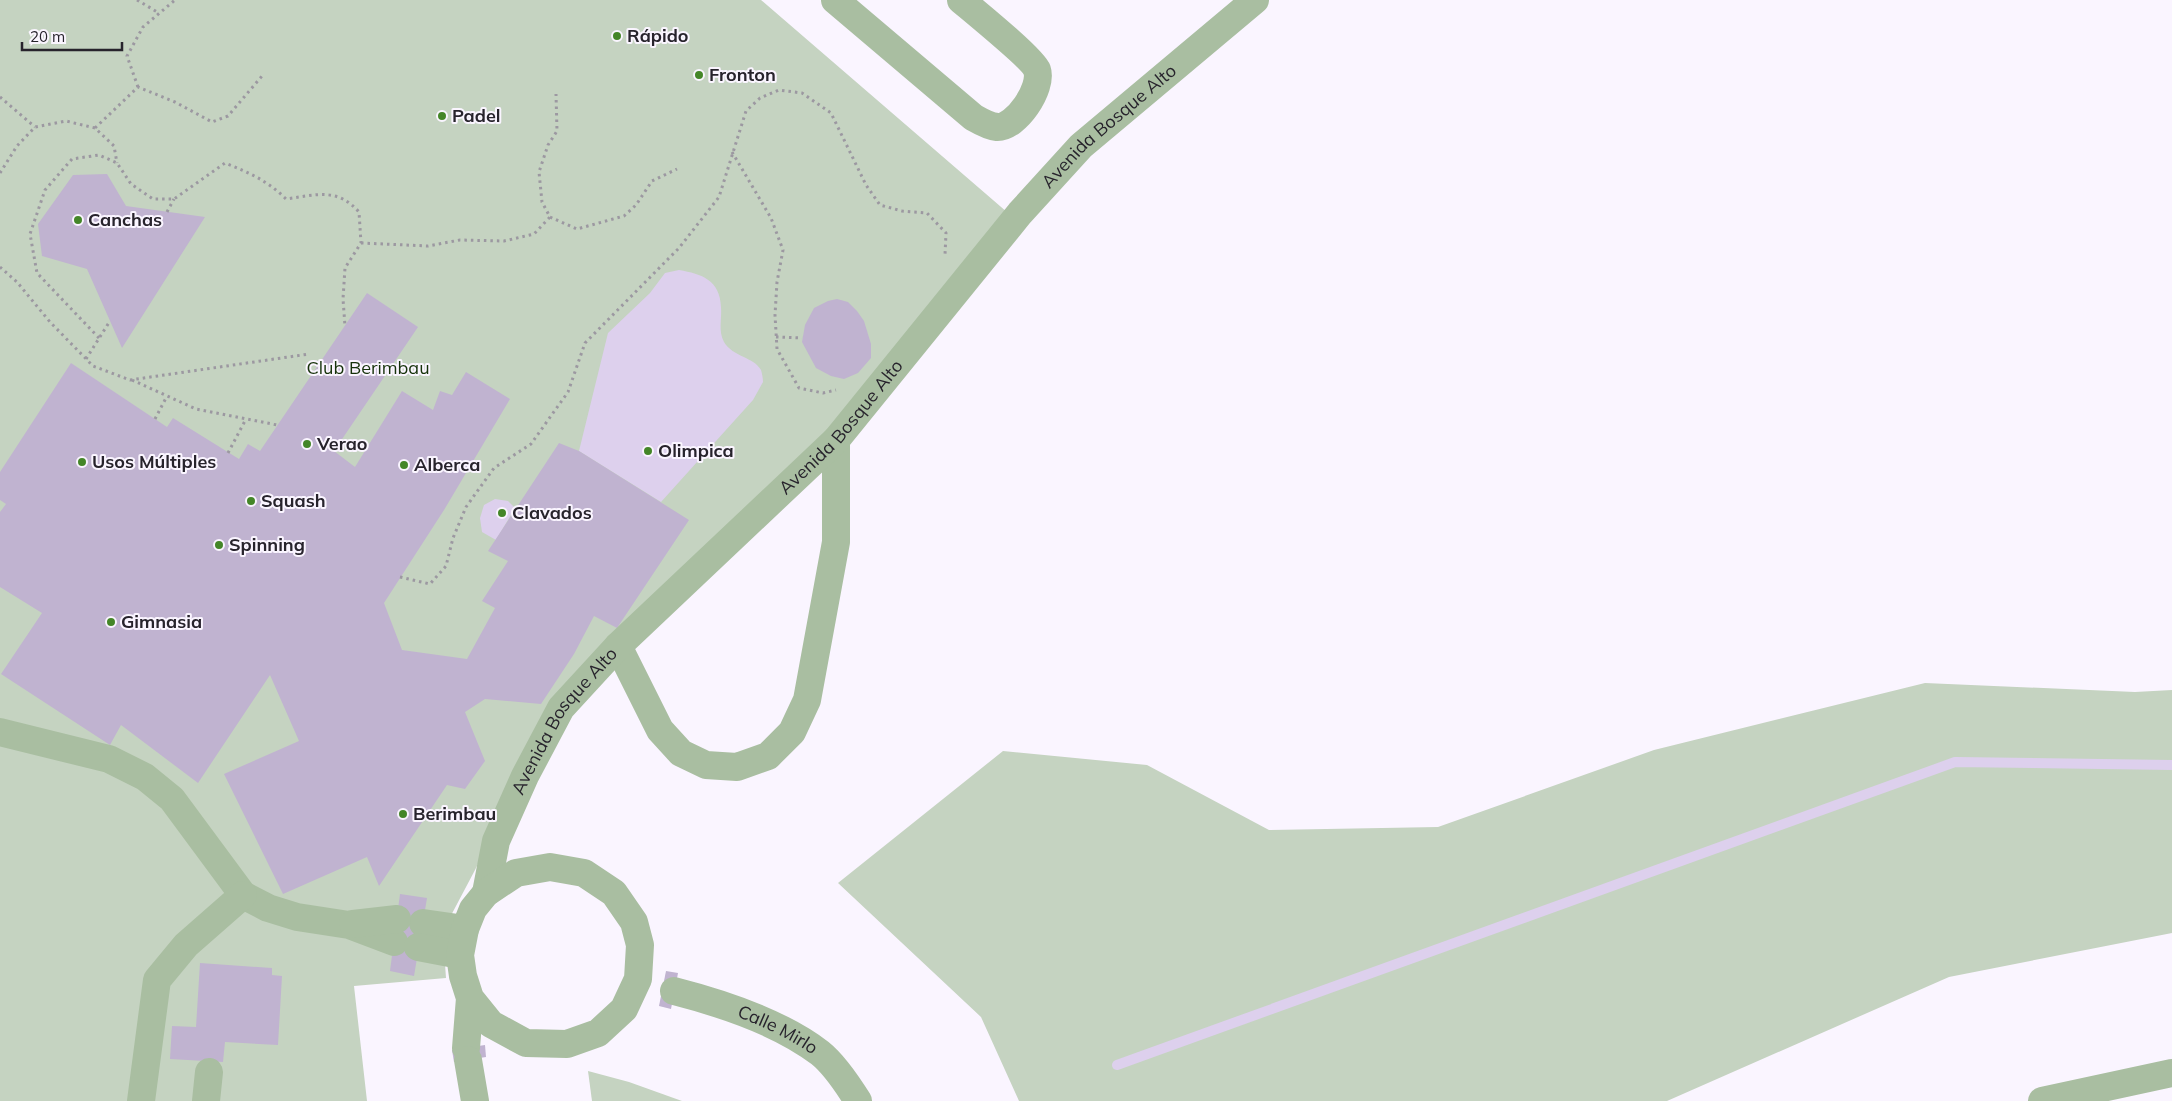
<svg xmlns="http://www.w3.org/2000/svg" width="2172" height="1101" font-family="Mulish,sans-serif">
<rect width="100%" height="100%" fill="#faf5ff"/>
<!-- green -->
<g fill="#c5d3c1">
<polygon points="0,0 761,0 1015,219 840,427 623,632 523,771 475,870 447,923 444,950 446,978 354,986 367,1101 0,1101"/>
<polygon points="1925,683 2135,692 2172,690 2172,933 1949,977 1667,1101 1019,1101 981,1017 838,883 1003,751 1147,765 1269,830 1438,827 1654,750"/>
<polygon points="588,1071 629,1082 682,1101 592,1101"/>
</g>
<!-- water -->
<g fill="#ddd0ed">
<path d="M 679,270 C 702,274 720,280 721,307 C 722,319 718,331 724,342 C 733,357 754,357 761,370 C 762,373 763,379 763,382 L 753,400 L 661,502 L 579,451 L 608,333 L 650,293 L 665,273 Z"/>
<polygon points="495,499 508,501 515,508 496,540 482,532 480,518 484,505"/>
</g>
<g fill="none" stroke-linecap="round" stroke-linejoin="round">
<!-- stream -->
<polyline stroke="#ddd0ed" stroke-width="10" points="1117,1065 1955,762 2172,765"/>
</g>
<!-- building -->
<g fill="#c0b3d0">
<polygon points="107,174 126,206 205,217 122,348 87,269 42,256 38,224 73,175"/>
<polygon points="367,293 418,327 334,451 355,467 402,391 433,410 440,391 452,395 466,372 510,399 444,510 384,603 402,650 467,659 495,608 482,601 508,561 488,551 559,443 579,451 689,520 617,628 594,616 574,654 541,704 485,699 465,712 485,761 465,789 447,785 379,886 367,857 283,894 224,774 299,741 270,675 198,783 121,725 110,745 1,674 42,613 0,587 0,512 6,504 0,500 0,472 71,363 167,427 173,418 239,459 248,444 260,451"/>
<polygon points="837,299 848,302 857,311 864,321 871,344 871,358 858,373 844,379 831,376 816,368 802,342 805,325 814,308 828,301"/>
<polygon points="400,894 427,898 414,976 390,971"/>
<polygon points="200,963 272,968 272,975 282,976 278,1045 225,1042 223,1062 170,1059 172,1026 196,1027"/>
<polygon points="666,971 678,973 671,1009 659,1006"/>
<polygon points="485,1045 486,1057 454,1062 452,1050"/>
</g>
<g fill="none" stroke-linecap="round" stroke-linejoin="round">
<!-- path -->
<g stroke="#9c98a1" stroke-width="3" stroke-dasharray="2.5 4" stroke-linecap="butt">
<polyline points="137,0 159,13"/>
<polyline points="138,87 127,56 143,27 175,0"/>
<polyline points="0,97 35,127"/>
<polyline points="95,128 138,87 175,102 212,122 228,116 262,76"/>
<polyline points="732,152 771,218 783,250 777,282 775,315 777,349 799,388 823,393 836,390"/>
<polyline points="0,173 17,146 35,127 66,121 95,128 114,146 117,163"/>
<polyline points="167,212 174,199"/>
<polyline points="550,217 577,229 624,216 636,205 652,181 677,169"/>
<polyline points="361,243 428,246 460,240 504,241 534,234 550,217 542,202 539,172 548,145 557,131 556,94"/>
<polyline points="0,267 17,282 50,322 93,366 130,380 309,354"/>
<polyline points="776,337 802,338"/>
<path d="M 99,338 L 37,273 L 30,234 L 45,190 L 72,159 L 99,155 L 117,163 L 131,184 L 153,199 L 174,199 L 225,163 C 248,172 268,181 286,199 C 316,195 337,187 359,212 L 361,243 L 345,268 L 343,299 L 345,326"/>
<polyline points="86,359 110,321"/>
<polyline points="132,380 196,409 277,425"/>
<polyline points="155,419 167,396"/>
<polyline points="228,453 246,419"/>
<polyline points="400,577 430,584 446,566 453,538 466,507 494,468 531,444 568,392 585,343 679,248 719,197 746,111 760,98 779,90 802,93 831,113 866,185 880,205 902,211 927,213 946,233 945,255"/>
</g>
<!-- minor -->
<g stroke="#a9bea1" stroke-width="28">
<path d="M 835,0 L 973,117 C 980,121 988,126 997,127 C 1016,128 1043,88 1037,70 C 1033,59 974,11 961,0"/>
<polyline points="618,646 660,730 681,753 706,765 737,767 768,756 792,732 807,700 836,542 836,440"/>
<polyline points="0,732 109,759 145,777 172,799 243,895 268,908 297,917 349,925 394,942"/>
<path id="s1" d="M 486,893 L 496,841 L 525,776 L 561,708 L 618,646 L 836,440 L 1020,213 L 1081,146 L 1255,0"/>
<polyline points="423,923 465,929"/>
<polyline points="353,924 397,919"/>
<polyline points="418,947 460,955"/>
<path id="s2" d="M 674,991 C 721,1003 781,1023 820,1053 C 835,1065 848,1085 858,1101"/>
<polyline points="466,1048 470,998 463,976 460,955 465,929 473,909 486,893 516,873 550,867 584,873 614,893 634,922 640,945 638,979 624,1009 598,1033 567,1044 526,1043 491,1024 470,998"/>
<polyline points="468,1060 475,1101"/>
<polyline points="141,1101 157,980 186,945 243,895"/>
<polyline points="206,1101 209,1072"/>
<polyline points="2042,1101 2172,1073"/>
</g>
</g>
<!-- markers -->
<g fill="#448628" stroke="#faf5ff" stroke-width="2">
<circle cx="617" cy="36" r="5"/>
<circle cx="699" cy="75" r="5"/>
<circle cx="442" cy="116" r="5"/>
<circle cx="78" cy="220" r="5"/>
<circle cx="307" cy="444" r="5"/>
<circle cx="648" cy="451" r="5"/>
<circle cx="82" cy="462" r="5"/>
<circle cx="404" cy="465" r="5"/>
<circle cx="251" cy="501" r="5"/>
<circle cx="502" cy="513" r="5"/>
<circle cx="219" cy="545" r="5"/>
<circle cx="111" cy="622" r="5"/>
<circle cx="403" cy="814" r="5"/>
</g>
<g text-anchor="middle" stroke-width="4" stroke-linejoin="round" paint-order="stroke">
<!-- poi labels -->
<g font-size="18" font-weight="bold" fill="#27232c" stroke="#faf5ff" text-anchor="start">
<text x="627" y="42">Rápido</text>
<text x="709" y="81">Fronton</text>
<text x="452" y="122">Padel</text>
<text x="88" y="226">Canchas</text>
<text x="317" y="450">Verao</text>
<text x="658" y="457">Olimpica</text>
<text x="92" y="468">Usos Múltiples</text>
<text x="414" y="471">Alberca</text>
<text x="261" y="507">Squash</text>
<text x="512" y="519">Clavados</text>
<text x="229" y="551">Spinning</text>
<text x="121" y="628">Gimnasia</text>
<text x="413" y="820">Berimbau</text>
</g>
<!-- street labels -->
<g font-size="18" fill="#27232c" stroke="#faf5ff">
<text dy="6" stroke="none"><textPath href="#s1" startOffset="1002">Avenida Bosque Alto</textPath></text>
<text dy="6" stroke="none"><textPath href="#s1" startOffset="598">Avenida Bosque Alto</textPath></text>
<text dy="6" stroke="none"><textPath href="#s1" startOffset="192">Avenida Bosque Alto</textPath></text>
<text dy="6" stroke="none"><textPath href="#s2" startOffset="111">Calle Mirlo</textPath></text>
</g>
<!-- park labels -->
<g font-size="18" fill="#16320a" stroke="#faf5ff">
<text x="368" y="374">Club Berimbau</text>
</g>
</g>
<!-- scale -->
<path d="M22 42v8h100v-8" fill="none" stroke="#27232c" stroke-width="2.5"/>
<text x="30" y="42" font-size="15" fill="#27232c" stroke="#faf5ff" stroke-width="4" paint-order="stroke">20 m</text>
</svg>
